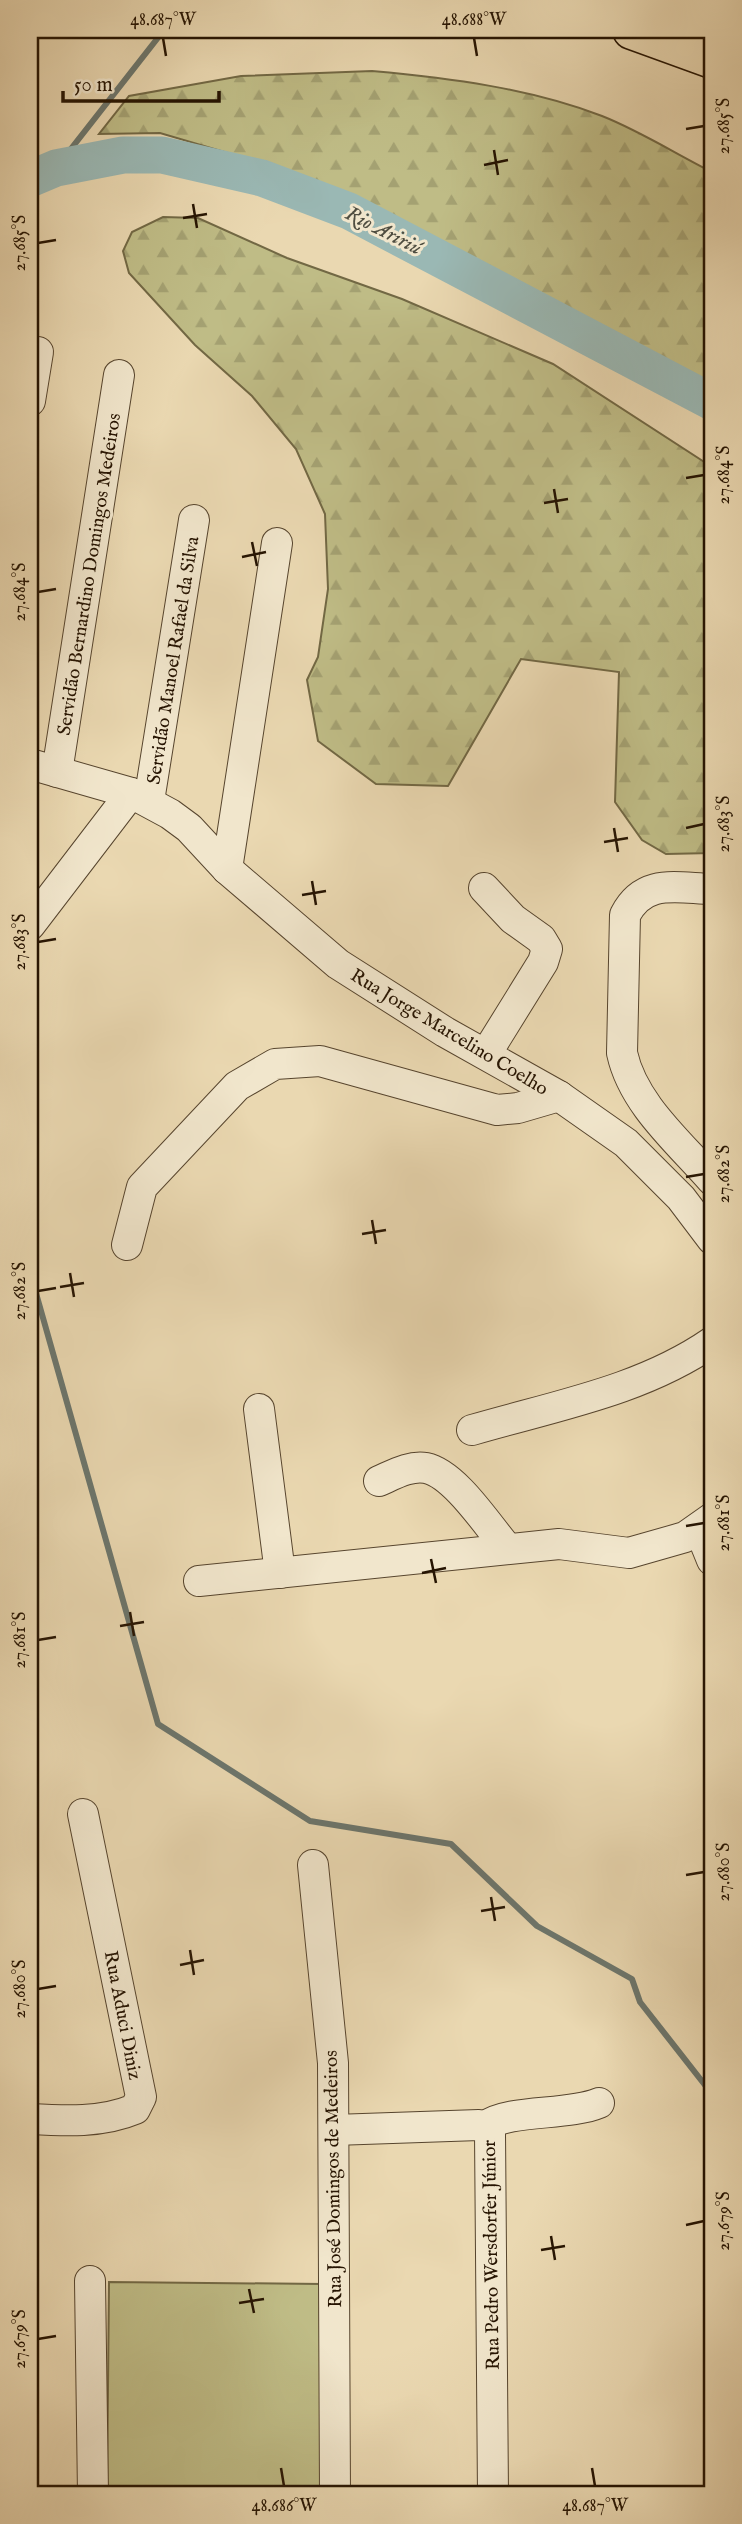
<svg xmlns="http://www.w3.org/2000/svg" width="742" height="2524" font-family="'IM FELL English',serif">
<defs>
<pattern id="forest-firs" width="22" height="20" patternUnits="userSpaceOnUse" patternTransform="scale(1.75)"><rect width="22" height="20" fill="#bfbc86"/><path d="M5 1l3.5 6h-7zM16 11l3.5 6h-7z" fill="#a4a172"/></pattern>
</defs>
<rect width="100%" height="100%" fill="#ead8b1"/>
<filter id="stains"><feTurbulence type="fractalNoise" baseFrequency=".00286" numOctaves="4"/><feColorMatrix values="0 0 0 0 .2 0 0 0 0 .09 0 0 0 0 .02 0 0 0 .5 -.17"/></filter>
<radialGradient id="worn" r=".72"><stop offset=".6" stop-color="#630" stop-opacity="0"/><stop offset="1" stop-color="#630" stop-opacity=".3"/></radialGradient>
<!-- forest -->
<g fill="url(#forest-firs)" stroke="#726844" stroke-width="2">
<path d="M 372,71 C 449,78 529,88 602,116 C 640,131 676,154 712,172 L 712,388 L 269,165 L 160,133 L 99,134 L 129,96 L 241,76 Z"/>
<polygon points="163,217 198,218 287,258 402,299 553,364 712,467 712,853 666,854 642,840 615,802 619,672 521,659 448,786 376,784 318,741 307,680 318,657 328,589 325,514 296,449 252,396 195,345 129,273 123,251 132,232"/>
</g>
<!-- pitch -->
<polygon fill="#bfbc86" stroke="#726844" stroke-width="2" points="109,2282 322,2284 320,2494 107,2494"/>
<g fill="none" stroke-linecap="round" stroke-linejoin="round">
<!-- stream -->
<g stroke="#6c766d" stroke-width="6">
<polyline points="56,168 164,30"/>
<polyline points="30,1272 158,1724 310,1821 451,1844 537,1926 632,1979 640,2002 712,2094"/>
</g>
<!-- river -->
<polyline stroke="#9ab8b4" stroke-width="37" points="30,179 56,168 123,155 162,155 262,178 349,211 712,402"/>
<defs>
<g id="minor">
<polyline points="30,401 38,352"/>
<polyline points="30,764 131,793 170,814 189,828 227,869 338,964 445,1032 559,1096 626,1143 681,1198 712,1239"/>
<polyline points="57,772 119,375"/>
<polyline points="149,801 194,520"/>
<polyline points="227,869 277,543"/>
<polyline points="484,888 513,919 541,939 547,949 543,962 486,1054"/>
<path d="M 712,889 C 676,888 644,878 625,915 L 622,1053 C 633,1104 679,1142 712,1180"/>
<polyline points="30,925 131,793"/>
<polyline points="127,1245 142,1187 237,1086 275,1064 320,1061 497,1110 518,1108 559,1096"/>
<polyline points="259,1409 280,1573"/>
<path d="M 472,1430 C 554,1406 641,1391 712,1342"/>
<path d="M 379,1481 C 393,1475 410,1465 426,1468 C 455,1474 488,1526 507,1548"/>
<polyline points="699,1528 712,1560"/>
<polyline points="199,1581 559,1544 629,1553 685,1537 712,1518"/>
<polyline points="313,1865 333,2063 335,2494"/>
<path d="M 30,2119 C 65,2121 102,2123 135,2109 L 141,2097 L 83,1814"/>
<path d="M 486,2126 C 509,2109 568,2116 599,2103"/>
<polyline points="334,2130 479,2125 486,2126 490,2133 493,2494"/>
<polyline points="90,2281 93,2494"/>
</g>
<polyline id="highway" points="632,30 712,59"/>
</defs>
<!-- minor casing -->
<use href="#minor" stroke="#57452e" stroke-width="32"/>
<!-- highway casing -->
<use href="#highway" stroke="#261402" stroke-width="41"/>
<!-- minor -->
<use href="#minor" stroke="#f1e6cc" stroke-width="30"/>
<!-- highway -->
<use href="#highway" stroke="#ead8b1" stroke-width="38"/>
</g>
<!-- ticks -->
<path fill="none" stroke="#261402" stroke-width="2.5" d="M 163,38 L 166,56M 474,38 L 477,56M 686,129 L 704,126M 494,150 L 498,175M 484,165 L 508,160M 193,204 L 197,228M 183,218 L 207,214M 38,243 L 56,240M 686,478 L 704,475M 554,489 L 558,513M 544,503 L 568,499M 252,542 L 257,566M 242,557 L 266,552M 38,592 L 56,589M 614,828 L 618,852M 686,828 L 704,824M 604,842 L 628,838M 312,881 L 316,905M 302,895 L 326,891M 38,942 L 56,939M 686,1177 L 704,1174M 372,1220 L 376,1244M 362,1234 L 386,1230M 70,1273 L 74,1297M 60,1287 L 84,1283M 38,1291 L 56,1288M 686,1526 L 704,1523M 431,1559 L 436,1583M 422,1573 L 446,1568M 130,1612 L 134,1636M 120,1626 L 144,1622M 38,1640 L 56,1637M 686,1875 L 704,1872M 491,1897 L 495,1921M 481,1911 L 505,1907M 190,1950 L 194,1975M 180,1965 L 204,1960M 38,1989 L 56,1986M 686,2225 L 704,2221M 551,2236 L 555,2260M 541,2250 L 565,2246M 249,2289 L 254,2313M 239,2303 L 264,2299M 38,2339 L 56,2336M 281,2468 L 284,2486M 592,2468 L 595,2486"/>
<g text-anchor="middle" stroke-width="6" stroke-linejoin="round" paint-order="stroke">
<!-- street labels -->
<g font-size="19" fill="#261402" stroke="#f1e6cc">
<text transform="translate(88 574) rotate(-81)" y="7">Servidão Bernardino Domingos Medeiros</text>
<text transform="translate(172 660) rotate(-81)" y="7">Servidão Manoel Rafael da Silva</text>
<text transform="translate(450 1031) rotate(31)" y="7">Rua Jorge Marcelino Coelho</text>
<text transform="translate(124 2015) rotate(79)" y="7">Rua Aduci Diniz</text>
<text transform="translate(332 2179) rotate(-91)" y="7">Rua José Domingos de Medeiros</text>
<text transform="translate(490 2255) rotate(-91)" y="7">Rua Pedro Wersdorfer Júnior</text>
</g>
<!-- water labels -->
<g font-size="21" font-style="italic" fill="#4f4d40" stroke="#f1e6cc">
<text transform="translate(384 230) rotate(27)" y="7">Rio Aririú</text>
</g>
</g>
<!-- margin -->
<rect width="742" height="2524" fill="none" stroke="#ead8b1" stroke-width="77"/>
<!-- scale -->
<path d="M63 91v10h156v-10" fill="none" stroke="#261402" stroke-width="3.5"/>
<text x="74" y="91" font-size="21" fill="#261402" stroke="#f1e6cc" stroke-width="5" paint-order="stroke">50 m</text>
<rect x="38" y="38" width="666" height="2448" fill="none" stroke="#261402" stroke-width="2.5"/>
<g font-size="18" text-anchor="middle" fill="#261402">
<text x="163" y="25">48.687°W</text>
<text x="474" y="25">48.688°W</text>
<text transform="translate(723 126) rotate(-90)" y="6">27.685°S</text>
<text transform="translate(19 243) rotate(-90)" y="6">27.685°S</text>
<text transform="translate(723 475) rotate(-90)" y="6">27.684°S</text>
<text transform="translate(19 592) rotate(-90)" y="6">27.684°S</text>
<text transform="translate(723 824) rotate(-90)" y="6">27.683°S</text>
<text transform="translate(19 942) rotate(-90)" y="6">27.683°S</text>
<text transform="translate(723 1174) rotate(-90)" y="6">27.682°S</text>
<text transform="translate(19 1291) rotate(-90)" y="6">27.682°S</text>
<text transform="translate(723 1523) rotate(-90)" y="6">27.681°S</text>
<text transform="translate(19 1640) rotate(-90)" y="6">27.681°S</text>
<text transform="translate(723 1872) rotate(-90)" y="6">27.680°S</text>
<text transform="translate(19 1989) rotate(-90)" y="6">27.680°S</text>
<text transform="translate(723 2221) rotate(-90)" y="6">27.679°S</text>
<text transform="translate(19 2339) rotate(-90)" y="6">27.679°S</text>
<text x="284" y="2511">48.686°W</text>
<text x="595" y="2511">48.687°W</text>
</g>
<rect width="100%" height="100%" filter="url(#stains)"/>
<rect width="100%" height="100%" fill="url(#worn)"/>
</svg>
